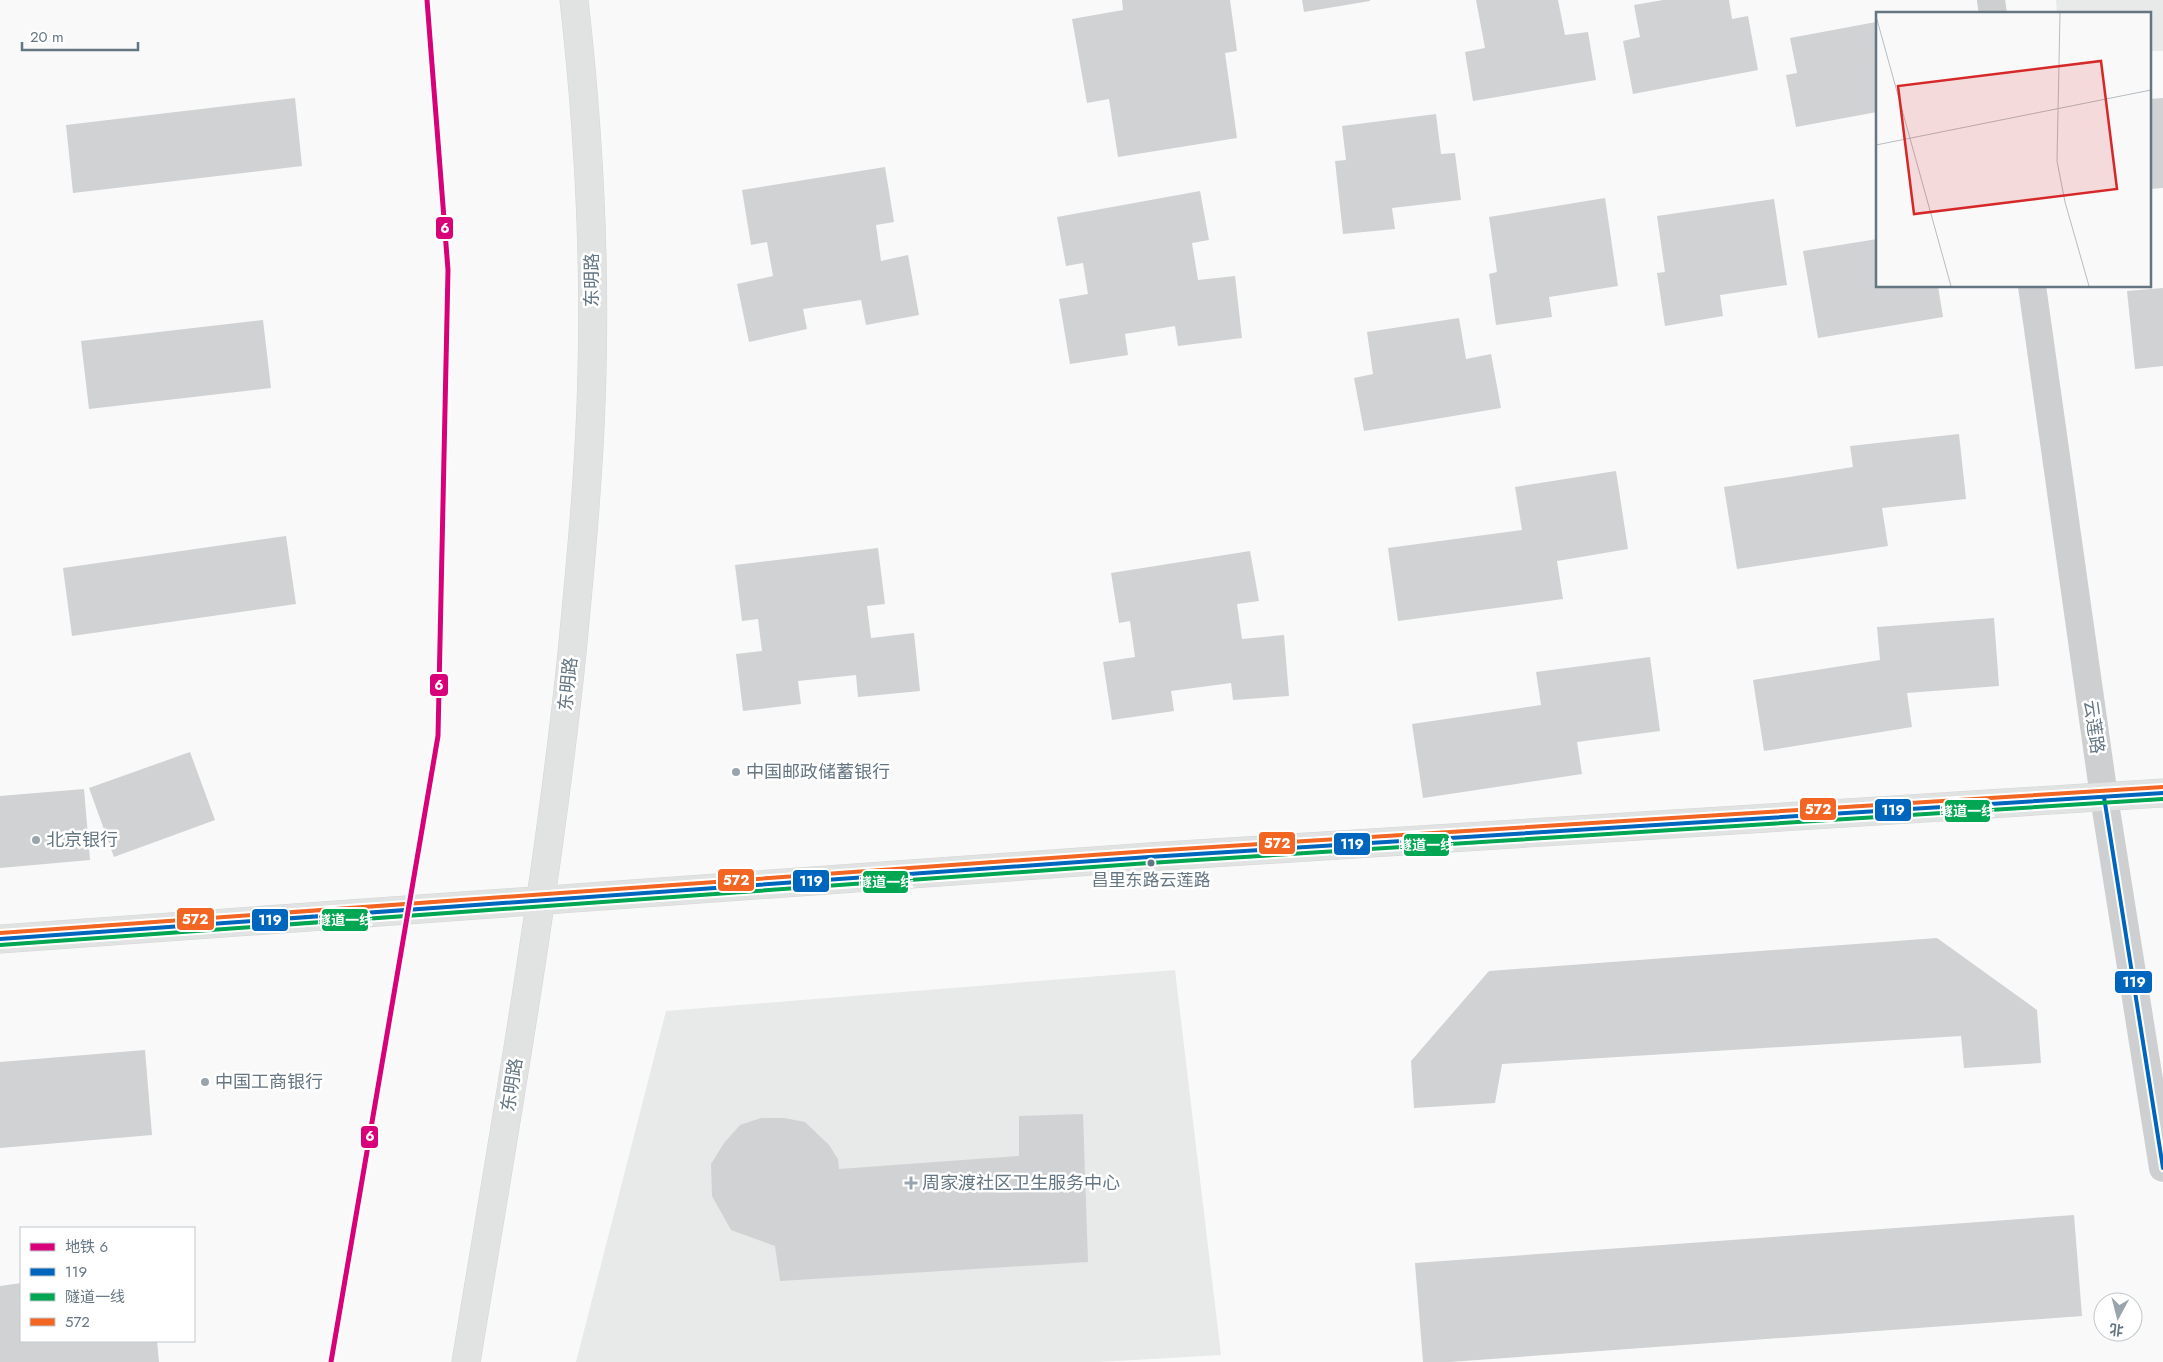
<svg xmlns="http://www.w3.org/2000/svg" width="2163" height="1362" font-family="Jost,'Noto Sans SC',sans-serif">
<rect width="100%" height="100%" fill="#f9f9f9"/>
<!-- built -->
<g fill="#e8e9e9">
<polygon points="2056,0 2163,0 2163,51 2149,51 2149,14 2057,14"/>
<polygon points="1175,970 1221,1355 1099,1362 576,1362 666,1011"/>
</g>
<!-- building -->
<g fill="#d0d2d3">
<polygon points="1122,0 1230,0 1237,51 1225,53 1237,138 1118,157 1109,99 1087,103 1072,19 1123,10"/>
<polygon points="1302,0 1370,0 1370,1 1304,12"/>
<polygon points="1476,0 1558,0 1565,35 1588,32 1596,80 1473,101 1465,52 1485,48"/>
<polygon points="1663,0 1729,0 1732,19 1748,16 1758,70 1633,94 1623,41 1640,37 1634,5"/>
<polygon points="1876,22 1877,112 1796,127 1786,75 1797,73 1790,38"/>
<polygon points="295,98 302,166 73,193 66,125"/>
<polygon points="2163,98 2163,188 2149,189 2149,99"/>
<polygon points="1436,114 1441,154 1455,153 1461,200 1392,208 1395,229 1343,234 1335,161 1346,160 1342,126"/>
<polygon points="885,167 894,222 876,225 881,261 908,255 919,315 866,325 861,300 803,309 807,329 749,342 737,284 773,276 767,242 751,245 742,190"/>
<polygon points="1200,191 1209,240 1192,243 1198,280 1235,276 1242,338 1178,346 1175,326 1125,334 1128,355 1070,364 1059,299 1088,294 1083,263 1066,266 1057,217"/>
<polygon points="1605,198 1618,286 1549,297 1552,317 1496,325 1489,274 1497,272 1489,217"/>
<polygon points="1774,199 1787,285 1720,295 1723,316 1665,326 1657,273 1665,272 1657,216"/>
<polygon points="1877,239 1877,286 1938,286 1943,317 1818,338 1803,251"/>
<polygon points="2163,288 2163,366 2135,369 2127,291"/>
<polygon points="1459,318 1466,359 1491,354 1501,408 1364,431 1354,378 1373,374 1367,332"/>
<polygon points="263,320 271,388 89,409 81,341"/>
<polygon points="1959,434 1966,499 1882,508 1888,546 1737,569 1724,487 1853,467 1850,446"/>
<polygon points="1616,471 1628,549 1557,561 1563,599 1398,621 1388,548 1522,530 1515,487"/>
<polygon points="286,536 296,604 72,636 63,568"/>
<polygon points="878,548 885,604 867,606 871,638 914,633 920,691 858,697 856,675 798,681 801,704 743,711 736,654 762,651 758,619 742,621 735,565"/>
<polygon points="1250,551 1259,601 1237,604 1242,639 1284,635 1289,696 1233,700 1231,683 1171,691 1174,711 1112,720 1103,662 1135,657 1130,621 1119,623 1111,573"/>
<polygon points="1994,618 1999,686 1907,693 1912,727 1764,751 1753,680 1880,660 1877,627"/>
<polygon points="1650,657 1660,731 1577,742 1582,774 1423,798 1412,724 1541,705 1536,672"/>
<polygon points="190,752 215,820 114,857 89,788"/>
<polygon points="84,789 90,860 0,868 0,796"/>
<polygon points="1937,938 2037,1010 2041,1063 1964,1068 1961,1036 1502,1064 1495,1103 1414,1108 1411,1061 1489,971"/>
<polygon points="145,1050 152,1135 0,1148 0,1062"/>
<polygon points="1083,1114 1088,1262 780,1281 775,1246 731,1230 712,1196 711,1164 724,1143 740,1125 761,1118 784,1118 805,1122 829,1145 838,1159 839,1169 1019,1156 1019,1116"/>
<polygon points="2074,1215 2082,1316 1450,1362 1423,1362 1415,1263"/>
<polygon points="21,1283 21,1341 157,1341 159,1362 0,1362 0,1286"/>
</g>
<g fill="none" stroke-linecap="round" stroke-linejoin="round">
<defs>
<g id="secondary">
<polyline points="0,939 1149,857 2163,793"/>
<path d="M 466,1362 C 505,1126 547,891 572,653 C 581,559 590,466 592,371 C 595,248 588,123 574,0"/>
</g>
</defs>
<!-- secondary casing -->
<use href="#secondary" stroke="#d5d6d7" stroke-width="29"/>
<!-- street -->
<g stroke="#cecfd0" stroke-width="28">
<polyline points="1991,0 1993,14"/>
<polyline points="2032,286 2104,797 2163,1168"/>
</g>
<!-- secondary -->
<use href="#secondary" stroke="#e1e2e2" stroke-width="28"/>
<defs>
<g id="bus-1">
<polyline points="2104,797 2163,1168"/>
<polyline points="0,939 1149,857 2163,793"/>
</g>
<polyline id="bus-2" points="0,945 1149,863 2163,799"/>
<polyline id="bus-3" points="0,933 1149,851 2163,787"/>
</defs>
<!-- bus-1 casing -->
<use href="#bus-1" stroke="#fff" stroke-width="8"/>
<!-- bus-2 casing -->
<use href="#bus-2" stroke="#fff" stroke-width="8"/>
<!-- bus-3 casing -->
<use href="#bus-3" stroke="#fff" stroke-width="8"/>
<!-- bus-1 -->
<use href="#bus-1" stroke="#0065bd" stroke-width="4"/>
<!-- bus-2 -->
<use href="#bus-2" stroke="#00a651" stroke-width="4"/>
<!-- bus-3 -->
<use href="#bus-3" stroke="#f26522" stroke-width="4"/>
<defs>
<polyline id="metro-1" points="331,1362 438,736 448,270 427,0"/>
</defs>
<!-- metro-1 casing -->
<use href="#metro-1" stroke="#fff" stroke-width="9"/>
<!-- metro-1 -->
<use href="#metro-1" stroke="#d9017a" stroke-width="5"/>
</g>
<!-- markers -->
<g fill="#99a4ac" stroke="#fff" stroke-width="2">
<circle cx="736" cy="772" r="5"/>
<circle cx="36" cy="840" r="5"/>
<circle cx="205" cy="1082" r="5"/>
<path d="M908.5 1175.5h5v5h5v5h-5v5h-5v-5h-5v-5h5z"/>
</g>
<circle fill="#657683" stroke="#fff" stroke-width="2" cx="1151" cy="863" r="4.5"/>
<g text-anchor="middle" stroke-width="5" stroke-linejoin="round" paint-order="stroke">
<!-- bus labels -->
<g font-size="17" fill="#657683" stroke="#fff">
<text x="1151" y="886">昌里东路云莲路</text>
</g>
<!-- street labels -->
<g font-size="18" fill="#657683" stroke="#fff">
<text transform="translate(592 280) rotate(-90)" y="6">东明路</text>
<text transform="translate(568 684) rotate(-84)" y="6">东明路</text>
<text transform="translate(2094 727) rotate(82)" y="6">云莲路</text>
<text transform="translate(512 1085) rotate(-81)" y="6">东明路</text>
</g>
<!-- poi labels -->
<g font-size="18" fill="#657683" stroke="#fff" text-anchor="start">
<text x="746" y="778">中国邮政储蓄银行</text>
<text x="46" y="846">北京银行</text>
<text x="215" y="1088">中国工商银行</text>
<text x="922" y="1189">周家渡社区卫生服务中心</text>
</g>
</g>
<!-- overview -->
<g transform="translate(1876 12)">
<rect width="275" height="275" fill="#f9f9f9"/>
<path fill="none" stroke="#b5bdc3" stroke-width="1" d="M 184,1 L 181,149 L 189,190 L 213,274M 0,4 L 75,274M 0,133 L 275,78"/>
<path fill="#d62828" fill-opacity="0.15" stroke="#d62828" stroke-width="2.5" d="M 225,49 L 241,177 L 38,202 L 22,74 Z"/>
<rect width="275" height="275" fill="none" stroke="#657683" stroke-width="2.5"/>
</g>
<g stroke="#fff" stroke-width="2">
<rect x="435" y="216" width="19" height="24" rx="5" fill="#d9017a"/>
<rect x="429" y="673" width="20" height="24" rx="5" fill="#d9017a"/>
<rect x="1799" y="797" width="38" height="24" rx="5" fill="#f26522"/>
<rect x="1874" y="798" width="38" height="24" rx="5" fill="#0065bd"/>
<rect x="1944" y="799" width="47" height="24" rx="5" fill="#00a651"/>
<rect x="1258" y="831" width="38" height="24" rx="5" fill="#f26522"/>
<rect x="1333" y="832" width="38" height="24" rx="5" fill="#0065bd"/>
<rect x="1403" y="833" width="47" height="24" rx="5" fill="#00a651"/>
<rect x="717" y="868" width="38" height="24" rx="5" fill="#f26522"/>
<rect x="792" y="869" width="38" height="24" rx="5" fill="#0065bd"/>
<rect x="862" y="870" width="47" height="24" rx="5" fill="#00a651"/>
<rect x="176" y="907" width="39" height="24" rx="5" fill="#f26522"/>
<rect x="251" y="908" width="38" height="24" rx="5" fill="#0065bd"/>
<rect x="321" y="908" width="48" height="24" rx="5" fill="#00a651"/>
<rect x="2114" y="970" width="39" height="24" rx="5" fill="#0065bd"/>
<rect x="360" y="1125" width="19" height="24" rx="5" fill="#d9017a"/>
</g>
<g font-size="14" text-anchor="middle" font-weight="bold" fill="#fff">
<text x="445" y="233">6</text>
<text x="439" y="690">6</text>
<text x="1818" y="814">572</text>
<text x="1893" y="815">119</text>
<text x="1967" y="816">隧道一线</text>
<text x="1277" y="848">572</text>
<text x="1352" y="849">119</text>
<text x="1426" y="850">隧道一线</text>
<text x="736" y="885">572</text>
<text x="811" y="886">119</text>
<text x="886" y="887">隧道一线</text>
<text x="195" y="924">572</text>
<text x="270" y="925">119</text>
<text x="345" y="925">隧道一线</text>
<text x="2134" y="987">119</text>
<text x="370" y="1141">6</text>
</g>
<!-- legend -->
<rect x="20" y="1227" width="175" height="115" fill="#ffffff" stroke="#c1c8cd"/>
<rect x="30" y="1243" width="25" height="8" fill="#d9017a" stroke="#c1c8cd"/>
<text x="65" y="1252" font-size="15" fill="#657683">地铁 6</text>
<rect x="30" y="1268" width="25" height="8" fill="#0065bd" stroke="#c1c8cd"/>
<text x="65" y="1277" font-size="15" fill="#657683">119</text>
<rect x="30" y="1293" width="25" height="8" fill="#00a651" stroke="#c1c8cd"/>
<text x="65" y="1302" font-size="15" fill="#657683">隧道一线</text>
<rect x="30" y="1318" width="25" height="8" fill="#f26522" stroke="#c1c8cd"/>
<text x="65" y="1327" font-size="15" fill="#657683">572</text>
<!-- north arrow -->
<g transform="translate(2118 1317) rotate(187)"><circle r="24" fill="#ffffff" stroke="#c1c8cd"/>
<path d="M0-4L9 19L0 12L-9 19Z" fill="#99a4ac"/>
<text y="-8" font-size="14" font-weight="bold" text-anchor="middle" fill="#657683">北</text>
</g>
<!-- scale -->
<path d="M22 42v8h116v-8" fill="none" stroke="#657683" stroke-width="2.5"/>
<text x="30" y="42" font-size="15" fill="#657683" stroke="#ffffff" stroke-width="4" paint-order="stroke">20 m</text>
</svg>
